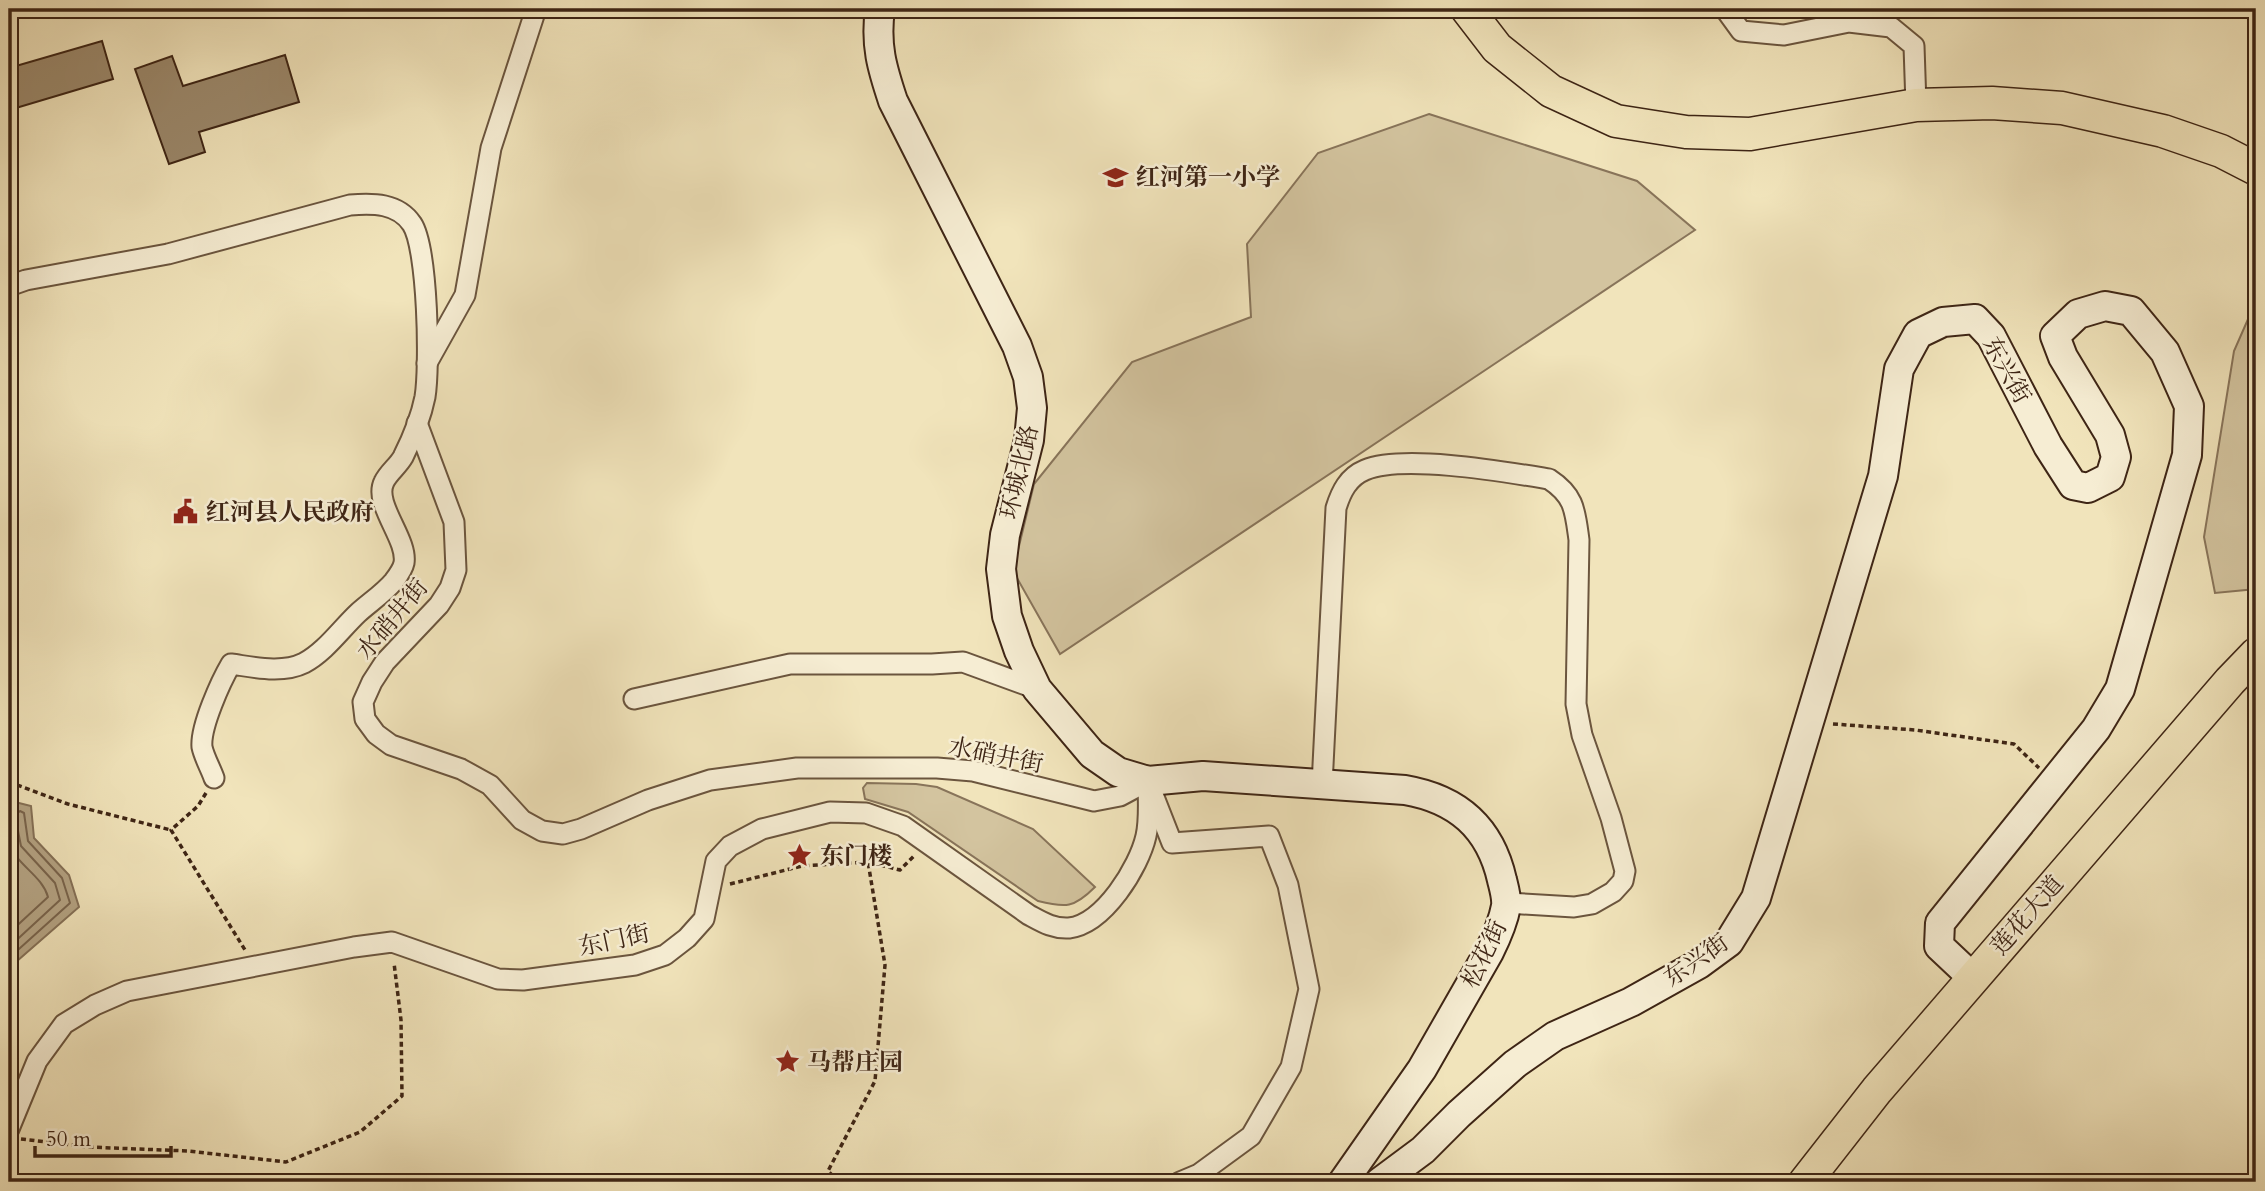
<svg xmlns="http://www.w3.org/2000/svg" width="2265" height="1191" font-family="Cardo,'Noto Serif SC',serif">
<rect width="100%" height="100%" fill="#f1e4bb"/>
<filter id="stains"><feTurbulence type="fractalNoise" baseFrequency=".00286" numOctaves="4"/><feColorMatrix values="0 0 0 0 .2 0 0 0 0 .09 0 0 0 0 .02 0 0 0 .5 -.17"/></filter>
<radialGradient id="worn" r=".72"><stop offset=".6" stop-color="#630" stop-opacity="0"/><stop offset="1" stop-color="#630" stop-opacity=".3"/></radialGradient>
<!-- green -->
<g fill="#d3c49f" stroke="#88745a" stroke-width="2">
<polygon points="1429,114 1637,181 1695,230 1060,654 1013,571 1034,484 1132,362 1251,317 1247,244 1318,153"/>
<polygon points="2256,301 2256,589 2215,593 2204,537 2234,351"/>
<path d="M 867,783 L 916,784 L 937,787 L 1033,829 L 1095,887 C 1074,908 1066,908 1038,901 L 908,812 L 865,799 L 863,788 Z"/>
</g>
<!-- water -->
<polygon fill="#b4a383" stroke="#857157" stroke-width="2" points="15,802 31,806 34,838 69,875 79,907 9,968 9,816"/>
<g fill="none" stroke-linecap="round" stroke-linejoin="round">
<!-- shore -->
<g stroke="#79644c" stroke-width="2">
<polyline points="9,816 14,816 20,811 24,813 28,841 62,878 70,903 9,958"/>
<polyline points="9,825 17,826 21,846 55,883 60,900 9,947"/>
<path d="M 9,843 C 16,865 42,875 48,897 L 9,933"/>
</g>
</g>
<!-- building -->
<g fill="#9b886b" stroke="#3e2515" stroke-width="2">
<polygon points="102,41 113,79 16,108 9,82 9,68"/>
<polygon points="285,55 299,102 199,132 205,152 169,164 135,69 172,56 183,86"/>
</g>
<g fill="none" stroke-linecap="round" stroke-linejoin="round">
<defs>
<g id="street">
<polyline points="1725,9 1741,31 1784,35 1849,22 1891,27 1914,46 1916,105"/>
<path d="M 9,286 L 26,280 L 168,254 L 350,205 C 373,203 398,203 412,224 C 428,248 430,367 425,397 C 421,417 412,439 403,457 C 398,466 388,473 384,482 C 373,504 408,539 404,563 C 403,568 397,577 394,581 C 384,593 369,603 358,613 C 341,629 325,652 304,663 C 282,674 253,667 231,664 C 221,681 200,727 202,747 C 204,757 211,769 214,778"/>
<polyline points="427,363 465,295 491,148 536,9"/>
<polyline points="417,423 454,522 456,570 450,588 439,605 385,662 372,682 363,702 365,719 376,734 391,745 461,769 490,785 522,820 542,831 563,834 581,829 648,800 710,780 797,768 937,768 973,771 1094,801 1120,796 1148,781"/>
<polyline points="634,699 790,664 932,664 963,662 1037,689"/>
<path d="M 1322,785 L 1336,508 C 1341,492 1348,477 1365,470 C 1403,454 1506,472 1549,479 C 1575,496 1575,511 1579,540 L 1576,704 L 1582,735 L 1611,818 L 1625,871 L 1623,881 L 1613,892 L 1592,904 L 1574,907 L 1507,903"/>
<polyline points="1152,792 1172,843 1269,836 1288,885 1309,989 1291,1067 1251,1136 1199,1174 1180,1182"/>
<path d="M 9,1129 L 37,1061 L 64,1024 L 95,1005 L 127,991 L 354,947 L 392,942 L 498,979 L 523,980 L 635,965 L 665,955 L 687,938 L 704,919 L 716,861 L 730,846 L 762,829 L 830,812 L 866,813 L 903,826 L 1029,915 C 1042,922 1053,929 1069,928 C 1104,924 1139,867 1146,836 C 1150,819 1148,798 1148,781"/>
</g>
<g id="secondary">
<path d="M 880,9 C 875,45 882,68 893,101 L 1017,346 L 1028,377 L 1032,408 L 1029,440 L 1005,535 L 1001,569 L 1007,616 L 1019,651 L 1037,689 L 1092,754 L 1118,772 L 1148,781 L 1203,776 L 1405,790 C 1457,799 1490,827 1502,880 C 1504,888 1507,898 1506,906 C 1503,923 1496,938 1489,952 L 1422,1069 L 1343,1182"/>
<polyline points="1380,1182 1423,1150 1459,1114 1515,1064 1555,1036 1631,1002 1699,964 1729,942 1756,898 1883,476 1899,369 1918,334 1943,322 1975,319 1991,336 2048,446 2073,485 2088,488 2110,477 2116,457 2110,435 2063,357 2055,336 2078,314 2105,306 2131,311 2165,352 2189,406 2187,455 2120,689 2096,729 1940,923 1939,946 1973,978"/>
</g>
<g id="primary">
<polyline points="1467,9 1497,48 1551,91 1616,121 1686,132 1750,134 1916,105 1992,103 2062,108 2163,131 2221,151 2256,169"/>
<polyline points="1805,1182 1877,1090 2230,681 2256,654"/>
</g>
</defs>
<!-- street casing -->
<use href="#street" stroke="#6b553e" stroke-width="23"/>
<!-- secondary casing -->
<use href="#secondary" stroke="#3e2515" stroke-width="32"/>
<!-- primary casing -->
<use href="#primary" stroke="#3e2515" stroke-width="35"/>
<!-- path -->
<g stroke="#3e2515" stroke-width="3.5" stroke-dasharray="5 3.5" stroke-linecap="butt">
<polyline points="1833,724 1915,730 2014,744 2039,768"/>
<polyline points="9,782 68,804 171,830"/>
<polyline points="206,793 198,806 171,830 245,950"/>
<polyline points="730,884 802,866 868,862 900,870 915,855"/>
<polyline points="21,1139 88,1147 188,1151 286,1162 360,1132 402,1096 401,1020 394,963"/>
<polyline points="839,1182 828,1171 875,1081 885,965 868,862"/>
</g>
<!-- street -->
<use href="#street" stroke="#f6edd3" stroke-width="19"/>
<!-- secondary -->
<use href="#secondary" stroke="#f6edd3" stroke-width="28"/>
<!-- primary -->
<use href="#primary" stroke="#f1e4bb" stroke-width="32"/>
</g>
<!-- icons -->
<defs>
<symbol id="school-bare" viewBox="-9 -9 18 18"><path d="M0-5L7-2L0 1L-7-2ZM-4 1L0 2.5L4 1V4Q0 6-4 4Z" fill="#8f2418" stroke="#f6edd3" stroke-width="2.5" paint-order="stroke"/></symbol>
<symbol id="civic-bare" viewBox="-9 -9 18 18"><path d="M-.6-6.5H3V-4.5H.6V-3L4-1V1h2V6H-6V1h2V-1L-.6-3ZM-1.2 2.5V6h2.4V2.5Z" fill="#8f2418" stroke="#f6edd3" stroke-width="2.5" paint-order="stroke"/></symbol>
<symbol id="sight-bare" viewBox="-9 -9 18 18"><path d="M0-6L1.8-2.2L6-1.7L2.9 1.2L3.7 5.4L0 3.3L-3.7 5.4L-2.9 1.2L-6-1.7L-1.8-2.2Z" fill="#8f2418" stroke="#f6edd3" stroke-width="2.5" paint-order="stroke"/></symbol>
</defs>
<g fill-rule="evenodd">
<use href="#school-bare" x="1098" y="160" width="35" height="35"/>
<use href="#civic-bare" x="168" y="494" width="35" height="35"/>
<use href="#sight-bare" x="782" y="838" width="35" height="35"/>
<use href="#sight-bare" x="770" y="1044" width="35" height="35"/>
</g>
<g text-anchor="middle" stroke-width="5" stroke-linejoin="round" paint-order="stroke">
<!-- poi labels -->
<g font-size="24" font-weight="bold" fill="#3e2515" stroke="#f6edd3" text-anchor="start">
<text x="1136" y="185">红河第一小学</text>
<text x="206" y="520">红河县人民政府</text>
<text x="820" y="864">东门楼</text>
<text x="807" y="1070">马帮庄园</text>
</g>
<!-- street labels -->
<g font-size="24" fill="#3e2515" stroke="#f6edd3">
<text transform="translate(2007 370) rotate(61)" y="8">东兴街</text>
<text transform="translate(1019 472) rotate(-77)" y="8">环城北路</text>
<text transform="translate(392 619) rotate(-50)" y="8">水硝井街</text>
<text transform="translate(996 755) rotate(11)" y="8">水硝井街</text>
<text transform="translate(2027 915) rotate(-49)" y="8">莲花大道</text>
<text transform="translate(614 940) rotate(-12)" y="8">东门街</text>
<text transform="translate(1484 954) rotate(-64)" y="8">松花街</text>
<text transform="translate(1696 960) rotate(-35)" y="8">东兴街</text>
</g>
</g>
<!-- margin -->
<rect width="2265" height="1191" fill="none" stroke="#f1e4bb" stroke-width="35"/>
<rect x="10" y="10" width="2244" height="1170" fill="none" stroke="#3e2515" stroke-width="3.5"/>
<rect x="18" y="18" width="2230" height="1156" fill="none" stroke="#3e2515" stroke-width="2"/>
<!-- scale -->
<path d="M35 1146v10h136v-10" fill="none" stroke="#3e2515" stroke-width="3.5"/>
<text x="46" y="1146" font-size="21" fill="#3e2515" stroke="#f6edd3" stroke-width="5" paint-order="stroke">50 m</text>
<rect width="100%" height="100%" filter="url(#stains)"/>
<rect width="100%" height="100%" fill="url(#worn)"/>
</svg>
